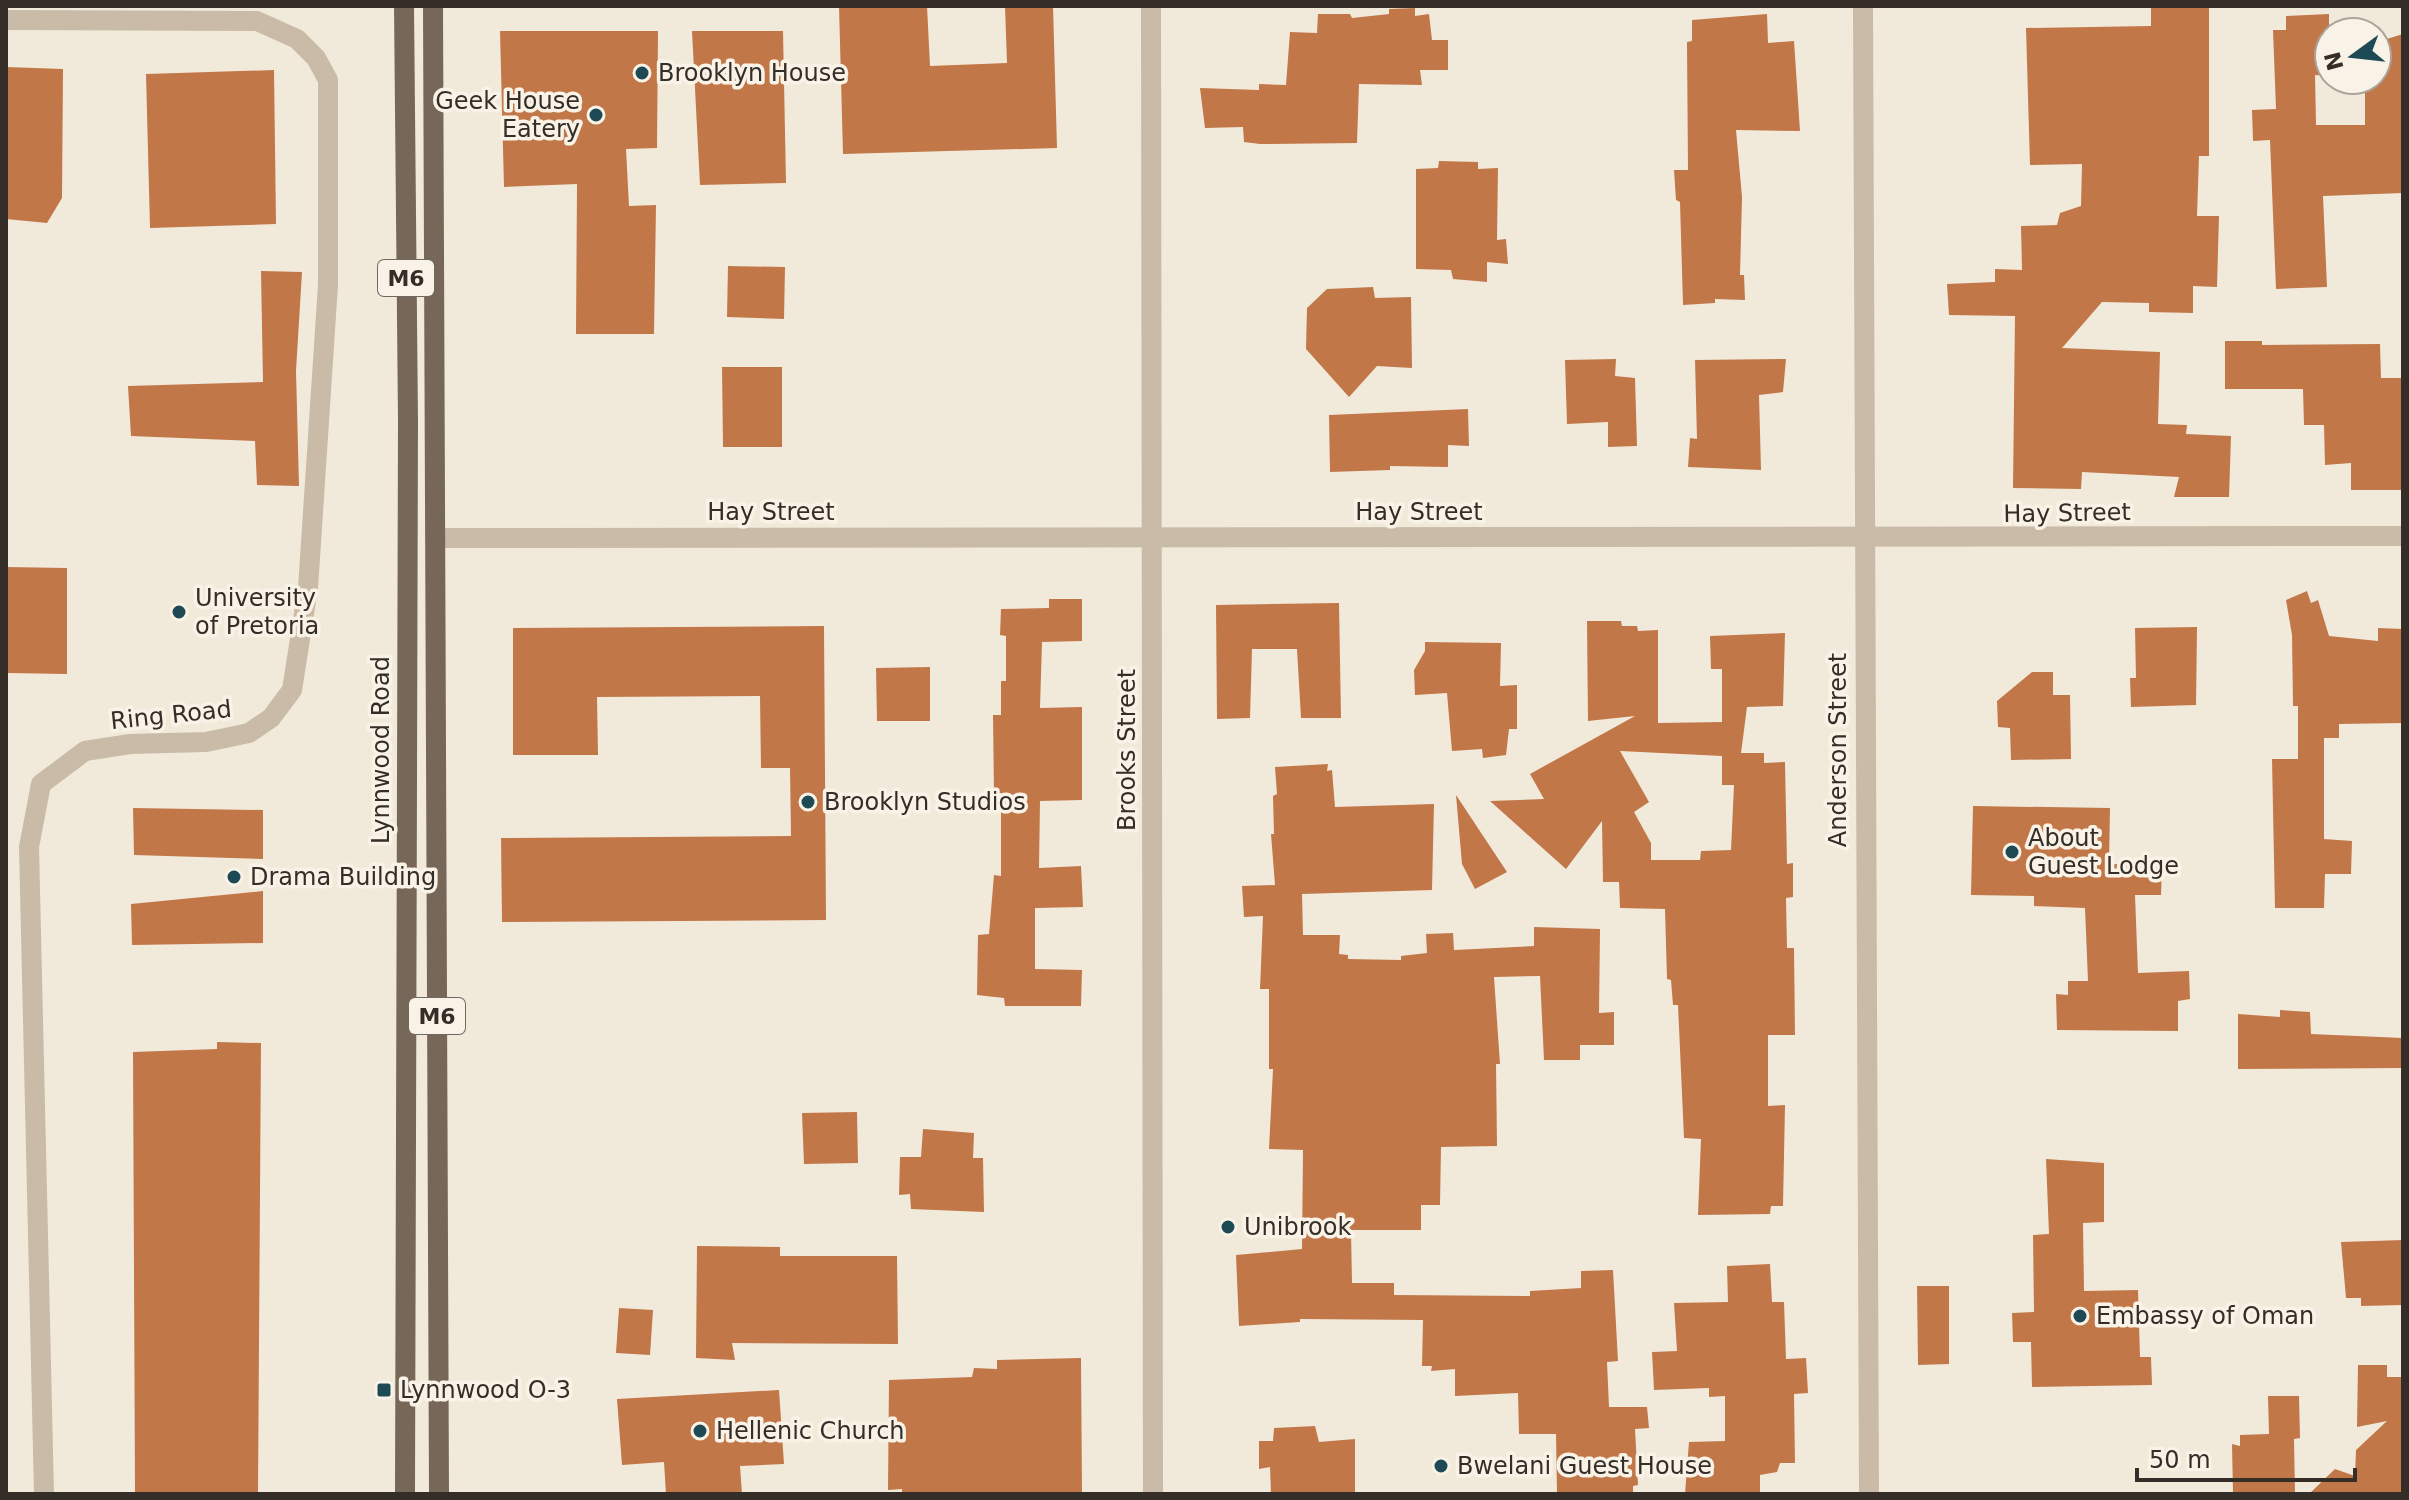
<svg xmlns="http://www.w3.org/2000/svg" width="2409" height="1500" font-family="'DejaVu Sans',sans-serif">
<rect width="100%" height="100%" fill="#f1eadb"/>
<!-- building -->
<g fill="#c27748" fill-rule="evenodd">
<polygon points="839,6 927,6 930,66 1007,63 1005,6 1053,6 1057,148 843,154"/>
<polygon points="2151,6 2209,6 2209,156 2199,156 2197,216 2219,216 2217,287 2193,286 2193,313 2149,312 2149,303 2102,302 2062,348 2160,352 2158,424 2187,425 2186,434 2231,436 2229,497 2174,497 2179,477 2082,472 2081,489 2013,488 2015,316 1949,315 1947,284 1995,282 1995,269 2022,270 2021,226 2057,225 2060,213 2081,206 2082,164 2030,165 2026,28 2151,26"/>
<polygon points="1415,8 1415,16 1429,14 1432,40 1448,40 1448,70 1420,70 1422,85 1359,84 1357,143 1260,144 1244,142 1243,127 1205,128 1200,88 1259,90 1259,84 1286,85 1290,32 1317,33 1318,14 1350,14 1352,18 1389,14 1389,9"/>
<polygon points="1767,14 1768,43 1794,41 1800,131 1736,130 1742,197 1740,275 1744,275 1745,300 1715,299 1715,303 1683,305 1680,202 1676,200 1674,170 1688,170 1687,42 1692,41 1692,20"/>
<polygon points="2329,14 2329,76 2315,75 2316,125 2365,125 2365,80 2377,80 2377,42 2403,34 2403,193 2323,196 2327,287 2276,289 2270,140 2253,141 2252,110 2276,109 2273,30 2286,30 2286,16"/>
<polygon points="500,31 658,31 657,148 626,149 629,206 656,205 654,334 576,334 577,184 504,187"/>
<polygon points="692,31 783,31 786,183 700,185"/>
<polygon points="6,67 63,69 62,198 47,223 6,219"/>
<polygon points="274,70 276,224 150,228 146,74"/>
<polygon points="1439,161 1478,162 1478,169 1498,168 1497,240 1506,239 1508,264 1487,262 1487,282 1453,279 1451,270 1416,269 1416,169 1438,168"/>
<polygon points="728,266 785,267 784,319 727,317"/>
<polygon points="261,271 302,272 296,371 299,486 257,485 255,441 131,436 128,386 263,382"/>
<polygon points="1373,287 1375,298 1411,297 1412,368 1377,366 1349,397 1306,349 1307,308 1327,289"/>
<polygon points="2225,341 2262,341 2262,345 2380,344 2381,378 2403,378 2403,490 2351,490 2351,463 2325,465 2324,425 2304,425 2303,389 2225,389"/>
<polygon points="1616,359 1615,376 1635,378 1637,446 1608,447 1608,422 1567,424 1565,360"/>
<polygon points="1786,359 1783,392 1759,395 1761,470 1688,467 1690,438 1697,439 1695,360"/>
<polygon points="722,367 782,367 782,447 723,447"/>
<polygon points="1468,409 1469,446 1448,445 1448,467 1390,466 1390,470 1330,472 1329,415"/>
<polygon points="6,567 67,568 67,674 6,673"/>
<polygon points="2307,591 2311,603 2318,600 2329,636 2378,641 2378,628 2403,629 2403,723 2339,724 2339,738 2324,738 2324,839 2352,841 2351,874 2325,874 2324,908 2275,908 2272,759 2298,759 2298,706 2293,706 2292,635 2286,600"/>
<polygon points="1049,599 1082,599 1082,641 1042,642 1040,708 1082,707 1082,800 1040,801 1039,868 1081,866 1083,907 1035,908 1035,969 1082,970 1081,1006 1005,1006 1004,998 977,995 978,935 989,934 994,875 1001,876 1001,793 994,793 993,715 1001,715 1001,681 1006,681 1006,636 1000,635 1001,609 1049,608"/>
<polygon points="1339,603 1341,718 1301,718 1297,649 1252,649 1250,718 1217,719 1216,605"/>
<path d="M 1587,621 L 1621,621 L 1622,626 L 1637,626 L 1638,631 L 1658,630 L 1658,723 L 1722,722 L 1722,669 L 1711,669 L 1710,636 L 1785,633 L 1783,706 L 1747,707 L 1741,753 L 1764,753 L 1764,763 L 1785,762 L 1787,864 L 1793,863 L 1793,897 L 1786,898 L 1787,948 L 1794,948 L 1795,1035 L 1768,1035 L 1768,1106 L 1785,1105 L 1783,1206 L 1771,1206 L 1770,1214 L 1698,1215 L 1701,1139 L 1684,1138 L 1678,1005 L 1673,1005 L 1671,980 L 1667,979 L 1665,909 L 1620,908 L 1619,882 L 1603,882 L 1602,821 L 1566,869 L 1490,801 L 1544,799 L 1530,774 L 1635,716 L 1588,721 ZM 1620,751 L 1722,756 L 1722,785 L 1734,785 L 1731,850 L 1701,851 L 1700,860 L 1651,860 L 1651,843 L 1634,812 L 1649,802 Z"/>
<polygon points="824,626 826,920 502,922 501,838 791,836 790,768 761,768 760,696 597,697 598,755 513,755 513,628"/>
<polygon points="2197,627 2196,705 2131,707 2130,678 2136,678 2135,628"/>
<polygon points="1425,642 1501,643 1500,686 1517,685 1517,729 1509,729 1506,755 1483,758 1482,749 1452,751 1447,693 1415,695 1414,670 1425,651"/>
<polygon points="930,667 930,721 877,721 876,668"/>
<polygon points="2032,672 2053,672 2053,695 2070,695 2071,759 2011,760 2010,728 1998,727 1997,701"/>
<polygon points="1328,764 1327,771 1332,770 1335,807 1434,804 1432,890 1302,894 1303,935 1340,935 1339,954 1348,955 1348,959 1401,960 1401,956 1427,953 1426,934 1453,933 1454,950 1534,946 1534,927 1600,929 1599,1013 1614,1012 1614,1045 1580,1045 1580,1060 1544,1060 1540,976 1494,977 1500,1064 1496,1064 1497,1146 1441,1147 1440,1205 1421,1205 1421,1230 1351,1230 1352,1283 1394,1283 1394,1295 1530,1296 1530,1291 1581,1288 1581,1271 1613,1270 1618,1361 1607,1362 1609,1407 1647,1407 1649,1428 1635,1429 1638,1485 1633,1486 1633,1494 1557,1494 1556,1434 1519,1434 1518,1393 1455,1396 1455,1369 1431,1371 1432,1366 1422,1366 1423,1320 1300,1319 1300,1322 1239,1326 1236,1255 1302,1249 1303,1150 1269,1149 1273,1069 1269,1069 1269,989 1260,989 1263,916 1244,917 1242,886 1275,885 1271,834 1274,834 1273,796 1277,794 1275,767"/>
<polygon points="1456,795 1507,872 1475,889 1462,864"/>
<polygon points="1973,806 2110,808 2109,864 2162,865 2161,895 2135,895 2138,973 2189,971 2190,999 2178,1001 2178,1031 2057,1030 2056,994 2068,995 2068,981 2088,981 2085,908 2034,906 2034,896 1971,895"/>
<polygon points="133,808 263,810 263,859 134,855"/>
<polygon points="263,891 263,943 132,945 131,904"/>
<polygon points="2280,1010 2310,1012 2311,1034 2403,1038 2403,1068 2238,1069 2238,1014 2280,1017"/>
<polygon points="217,1042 261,1043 258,1494 135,1494 133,1052 217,1049"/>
<polygon points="857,1112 858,1163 804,1164 802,1113"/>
<polygon points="923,1129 974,1133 973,1158 983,1158 984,1212 911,1209 910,1194 899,1195 900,1157 921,1157"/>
<polygon points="2046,1159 2104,1163 2104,1222 2083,1223 2084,1291 2138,1290 2140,1357 2151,1357 2152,1385 2032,1387 2031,1342 2013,1342 2012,1313 2034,1312 2033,1235 2049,1234"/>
<polygon points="2403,1240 2403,1305 2361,1306 2361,1298 2346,1298 2341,1242"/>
<polygon points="697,1246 780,1247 780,1256 897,1256 898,1344 732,1343 735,1360 696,1358"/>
<polygon points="1770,1264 1772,1302 1784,1302 1786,1359 1806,1358 1808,1393 1794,1394 1795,1463 1780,1463 1777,1472 1760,1475 1760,1494 1685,1494 1689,1442 1725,1441 1725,1396 1709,1397 1709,1388 1654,1390 1652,1352 1677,1351 1674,1303 1728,1302 1727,1266"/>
<polygon points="1917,1286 1949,1286 1949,1364 1918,1365"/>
<polygon points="619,1308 653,1310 650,1355 616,1353"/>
<polygon points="1081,1358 1082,1494 902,1494 902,1489 888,1490 889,1380 972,1377 974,1368 997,1369 997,1360"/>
<polygon points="2358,1365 2387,1365 2387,1377 2403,1377 2403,1494 2309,1494 2335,1469 2355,1476 2356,1450 2387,1421 2357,1427"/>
<polygon points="779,1390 784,1464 740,1466 742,1494 666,1494 664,1462 622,1465 617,1399"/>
<polygon points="2268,1396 2299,1396 2300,1438 2294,1439 2295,1494 2233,1494 2232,1444 2240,1446 2240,1435 2269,1434"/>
<polygon points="1315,1426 1319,1442 1355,1439 1355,1494 1271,1494 1270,1467 1259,1469 1259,1441 1273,1441 1274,1428"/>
</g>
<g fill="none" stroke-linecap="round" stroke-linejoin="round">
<!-- minor -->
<g stroke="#c9bba7" stroke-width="20">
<polyline points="1151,6 1153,1494"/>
<polyline points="1863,6 1869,1494"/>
<polyline points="6,20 257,21 297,39 316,58 328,80 328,285 308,588 292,690 271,718 249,733 206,742 130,744 85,751 41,784 29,847 44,1494"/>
<path d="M 436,538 C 1091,538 1747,542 2403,536"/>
</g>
<!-- major -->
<g stroke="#776759" stroke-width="20">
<polyline points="404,6 408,421 405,1494"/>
<polyline points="433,6 439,1494"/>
</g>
</g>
<!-- markers -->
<g fill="#1e4a56" stroke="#f9f3e7" stroke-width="3">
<circle cx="642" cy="73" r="8"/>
<circle cx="596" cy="115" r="8"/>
<circle cx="179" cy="612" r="8"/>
<circle cx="808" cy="802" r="8"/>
<circle cx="2012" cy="852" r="8"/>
<circle cx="234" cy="877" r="8"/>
<circle cx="1228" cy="1227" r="8"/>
<circle cx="2080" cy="1316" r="8"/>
<rect x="376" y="1382" width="16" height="16" rx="4"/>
<circle cx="700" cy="1431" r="8"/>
<circle cx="1441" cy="1466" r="8"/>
</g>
<g text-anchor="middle" stroke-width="7" stroke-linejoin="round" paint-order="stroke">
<!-- shield labels -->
<g fill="#f9f3e7" stroke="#706961" stroke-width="2">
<rect x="378" y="260" width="56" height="36" rx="6"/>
<rect x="409" y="998" width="56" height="36" rx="6"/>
</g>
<g font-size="22" font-weight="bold" fill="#352e28">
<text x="406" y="286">M6</text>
<text x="437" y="1024">M6</text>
</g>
<!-- poi labels -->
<g font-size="24" fill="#352e28" stroke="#f9f3e7" text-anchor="start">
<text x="658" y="81">Brooklyn House</text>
<text x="580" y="109" text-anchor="end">Geek House<tspan x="580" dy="28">Eatery</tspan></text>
<text x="195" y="606">University<tspan x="195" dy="28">of Pretoria</tspan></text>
<text x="824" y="810">Brooklyn Studios</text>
<text x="2028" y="846">About<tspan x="2028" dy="28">Guest Lodge</tspan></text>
<text x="250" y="885">Drama Building</text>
<text x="1244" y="1235">Unibrook</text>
<text x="2096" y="1324">Embassy of Oman</text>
<text x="400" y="1398">Lynnwood O-3</text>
<text x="716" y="1439">Hellenic Church</text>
<text x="1457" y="1474">Bwelani Guest House</text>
</g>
<!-- street labels -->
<g font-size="24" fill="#352e28" stroke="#f9f3e7">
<text x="771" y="520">Hay Street</text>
<text x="1419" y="520">Hay Street</text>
<text transform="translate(2067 513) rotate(-1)" y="8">Hay Street</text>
<text transform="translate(171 715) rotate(-6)" y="8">Ring Road</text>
<text transform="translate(381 750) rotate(-90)" y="8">Lynnwood Road</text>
<text transform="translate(1127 750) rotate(-90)" y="8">Brooks Street</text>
<text transform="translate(1838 750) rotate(-90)" y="8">Anderson Street</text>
</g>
</g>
<!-- border -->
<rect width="2409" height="1500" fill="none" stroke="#352e28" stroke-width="16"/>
<!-- north arrow -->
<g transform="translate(2353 56) rotate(255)"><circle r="38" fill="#f9f3e7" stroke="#aba49b" stroke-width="2"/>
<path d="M0-6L14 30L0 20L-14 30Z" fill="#1e4a56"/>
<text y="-12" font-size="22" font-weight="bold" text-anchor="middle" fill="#352e28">N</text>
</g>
<!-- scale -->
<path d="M2137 1468v12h218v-12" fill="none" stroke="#352e28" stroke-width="4"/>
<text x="2149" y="1468" font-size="24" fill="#352e28" stroke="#f9f3e7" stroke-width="6" paint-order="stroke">50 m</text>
</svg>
